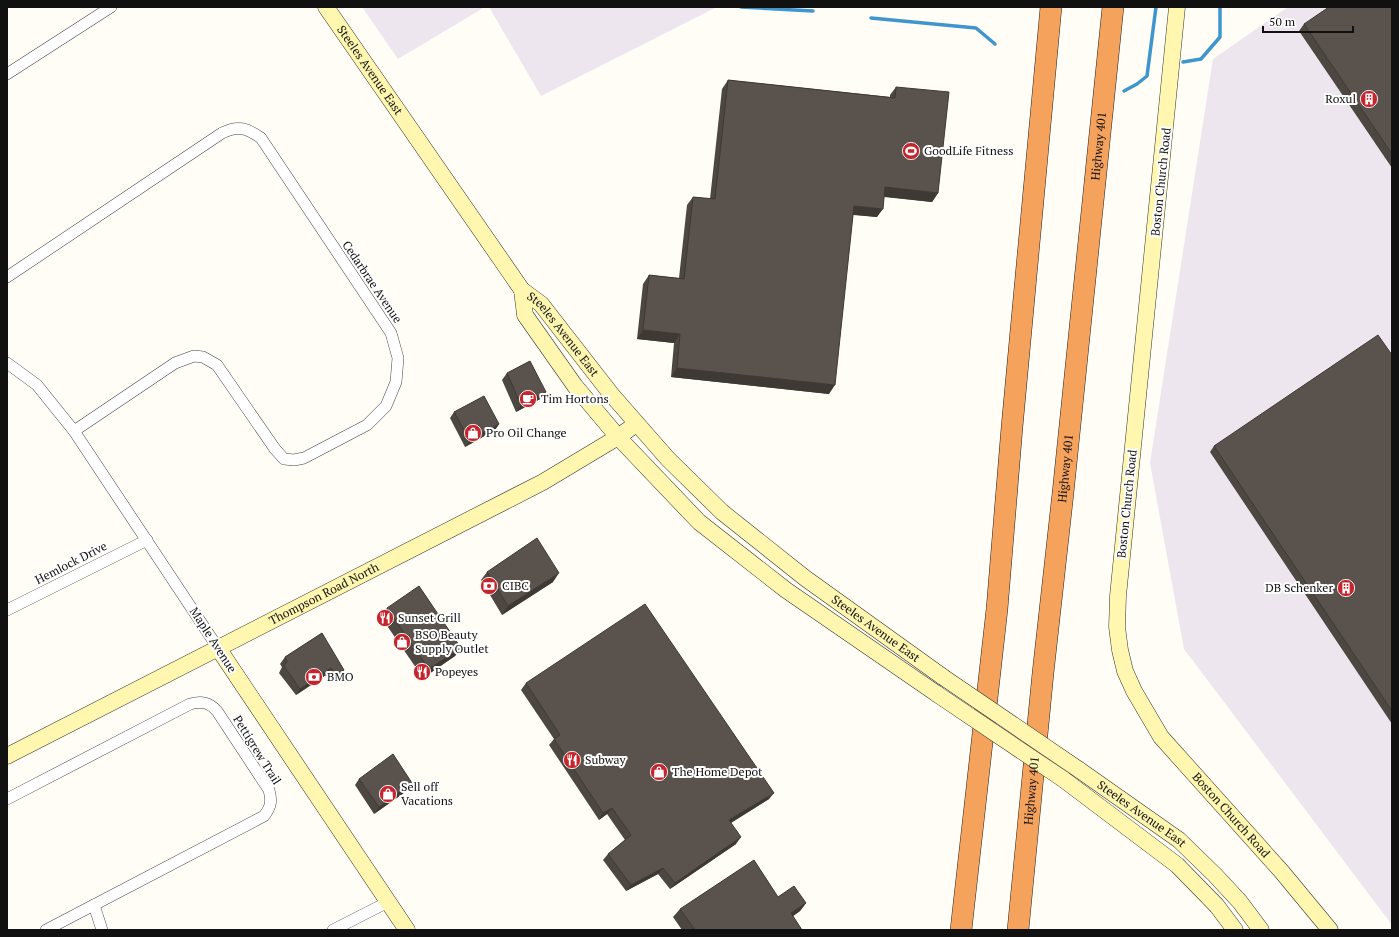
<svg xmlns="http://www.w3.org/2000/svg" width="1399" height="937" font-family="'PT Serif',serif">
<rect width="100%" height="100%" fill="#fffdf5"/>
<!-- industrial -->
<g fill="#eee6ef">
<polygon points="362,7 485,7 398,59"/>
<polygon points="489,7 717,7 541,96"/>
<polygon points="1288,7 1392,7 1392,925 1184,649 1150,463 1213,59"/>
</g>
<g fill="none" stroke-linecap="round" stroke-linejoin="round">
<!-- stream -->
<g stroke="#3f96cf" stroke-width="3.5">
<polyline points="741,7 813,11"/>
<polyline points="871,18 976,28 995,44"/>
<polyline points="1183,62 1201,59 1220,37 1220,7"/>
<polyline points="1124,91 1137,84 1147,76 1156,7"/>
</g>
<defs>
<g id="street">
<polyline points="7,74 111,7"/>
<path d="M 7,277 L 222,133 C 238,125 247,128 261,138 L 391,333 L 398,358 L 396,382 L 386,406 L 367,425 L 304,458 L 294,460 L 284,459 L 275,449 L 217,365 L 203,357 L 194,356 L 175,363 L 74,431"/>
<polyline points="7,363 37,385 74,431 218,648"/>
<polyline points="7,610 147,540"/>
<path d="M 7,799 L 190,704 C 201,701 209,702 217,711 L 269,790 C 272,801 271,807 264,816 L 46,930"/>
<polyline points="94,905 102,930"/>
<polyline points="333,930 388,902"/>
</g>
<g id="secondary">
<path id="s1" d="M 326,7 L 522,290 L 541,304 L 611,394 L 668,459 L 722,512 L 805,578 L 943,677"/>
<path id="s2" d="M 1177,7 L 1118,596 L 1117,627 L 1120,650 L 1125,671 L 1134,691 L 1161,737 L 1282,872 L 1330,930"/>
<polyline points="522,290 525,315 575,386 618,437 699,522 786,590 937,694"/>
<polyline points="218,648 407,930"/>
<path id="s3" d="M 7,756 L 543,482 L 618,437 L 636,424"/>
<path id="s4" d="M 1078,769 L 1179,840 L 1215,875 L 1240,902 L 1261,930"/>
<polyline points="1063,779 1177,865 1217,906 1235,930"/>
</g>
<g id="highway">
<polyline points="961,930 997,609 1012,427 1051,7"/>
<path id="s5" d="M 1018,930 L 1043,673 L 1063,493 L 1113,7"/>
</g>
</defs>
<!-- street casing -->
<use href="#street" stroke="#444" stroke-width="12"/>
<!-- secondary casing -->
<use href="#secondary" stroke="#333" stroke-width="17"/>
<!-- highway casing -->
<use href="#highway" stroke="#222" stroke-width="22"/>
<!-- street -->
<use href="#street" stroke="#fff" stroke-width="11"/>
<!-- secondary -->
<use href="#secondary" stroke="#fff6b0" stroke-width="16"/>
<!-- highway -->
<use href="#highway" stroke="#f5a25d" stroke-width="21"/>
<defs>
<g id="secondary-bridge">
<polyline points="943,677 1078,769"/>
<polyline points="937,694 1063,779"/>
</g>
</defs>
<!-- secondary-bridge casing -->
<use href="#secondary-bridge" stroke="#333" stroke-width="17" stroke-linecap="butt"/>
<!-- secondary-bridge -->
<use href="#secondary-bridge" stroke="#fff6b0" stroke-width="16"/>
</g>
<!-- wall -->
<g fill="#4d4742">
<polygon points="1392,7 1392,168 1299,31 1304,24"/>
<polygon points="728,80 890,97 890,95 896,87 938,193 932,202 884,197 877,217 853,215 829,394 671,377 674,343 637,339 643,284 649,275 679,278 687,205 693,197 710,199 722,89"/>
<polygon points="1392,355 1392,724 1210,452 1214,446"/>
<polygon points="507,373 542,398 516,412 502,380"/>
<polygon points="454,412 499,424 495,430 465,447 450,418"/>
<polygon points="487,572 553,582 502,615 481,580"/>
<polygon points="387,608 461,648 455,656 423,678 381,617"/>
<polygon points="322,633 339,677 331,682 326,675 296,695 279,673 282,667 280,664 285,657"/>
<polygon points="526,683 769,799 731,823 736,844 670,889 658,874 626,891 603,860 608,854 625,840 607,814 599,820 549,745 554,739 521,690"/>
<polygon points="359,779 412,783 408,790 374,814 355,785"/>
<polygon points="778,897 806,903 800,911 793,916 802,930 682,930 673,917 680,909"/>
</g>
<!-- shaded-wall -->
<g fill="#3f3936">
<polygon points="885,187 938,193 932,202 879,196"/>
<polygon points="854,206 883,209 877,217 848,214"/>
<polygon points="643,330 680,334 674,343 637,339"/>
<polygon points="677,368 835,385 829,394 671,377"/>
<polygon points="546,392 542,398 516,412 521,405"/>
<polygon points="499,424 495,430 465,447 470,440"/>
<polygon points="559,573 553,582 502,615 508,606"/>
<polygon points="461,648 455,656 423,678 429,669"/>
<polygon points="331,668 326,675 296,695 300,689"/>
<polygon points="344,670 339,677 331,682 336,675"/>
<polygon points="412,783 408,790 374,814 379,807"/>
<polygon points="774,793 769,799 724,827 729,820"/>
<polygon points="612,808 607,814 599,820 603,813"/>
<polygon points="741,837 736,844 670,889 675,883"/>
<polygon points="663,868 658,874 626,891 631,885"/>
<polygon points="806,903 800,911 785,922 791,913"/>
</g>
<!-- building -->
<g fill="#5a524d" stroke="#3f3936">
<polygon points="1329,7 1392,7 1392,154 1304,24"/>
<polygon points="728,80 895,98 896,87 949,92 938,193 885,187 883,209 854,206 835,385 677,368 680,334 643,330 649,275 684,279 693,197 715,199"/>
<polygon points="1378,335 1392,355 1392,711 1214,446"/>
<polygon points="530,361 546,392 521,405 507,373"/>
<polygon points="484,396 499,424 470,440 454,412"/>
<polygon points="537,538 559,573 508,606 487,572"/>
<polygon points="419,586 461,648 429,669 387,608"/>
<polygon points="645,604 774,793 729,820 741,837 675,883 663,868 631,885 608,854 631,835 612,808 603,813 554,739 560,735 526,683"/>
<polygon points="322,633 344,670 336,675 331,668 300,689 284,666 287,661 285,657"/>
<polygon points="393,754 412,783 379,807 359,779"/>
<polygon points="754,860 778,897 794,886 806,903 791,913 802,930 695,930 680,909"/>
</g>
<!-- icons -->
<defs>
<symbol id="building-disc" viewBox="-11 -11 22 22"><circle r="9.5" fill="#c4262e" stroke="#fff"/><path d="M-4-6H4V6H1V3H-1V6H-4ZM-2.5-4.3h1.7v1.8h-1.7ZM.8-4.3h1.7v1.8H.8ZM-2.5-1h1.7V.8h-1.7ZM.8-1h1.7V.8H.8Z" fill="#fff"/></symbol>
<symbol id="stadium-disc" viewBox="-11 -11 22 22"><circle r="9.5" fill="#c4262e" stroke="#fff"/><path d="M0-5a6.5 5 0 1 0 0 10a6.5 5 0 1 0 0-10ZM-3.5-1.8h7v3.6h-7Z" fill="#fff"/></symbol>
<symbol id="cafe-disc" viewBox="-11 -11 22 22"><circle r="9.5" fill="#c4262e" stroke="#fff"/><path d="M-5.5-4.5H6V0H3Q3 3.5 0 3.5H-2.5Q-5.5 3.5-5.5 0ZM3-3.2v2h1.7v-2ZM-6 4.5H4V6H-6Z" fill="#fff"/></symbol>
<symbol id="shop-disc" viewBox="-11 -11 22 22"><circle r="9.5" fill="#c4262e" stroke="#fff"/><path d="M-5-2.5h2.3a2.7 3.5 0 0 1 5.4 0H5L5.5 6h-11ZM-1.5-2.5h3a1.5 2.3 0 0 0-3 0Z" fill="#fff"/></symbol>
<symbol id="bank-disc" viewBox="-11 -11 22 22"><circle r="9.5" fill="#c4262e" stroke="#fff"/><path d="M-6-4H6V4H-6ZM0-2.3a2.3 2.3 0 1 0 0 4.6a2.3 2.3 0 1 0 0-4.6Z" fill="#fff"/></symbol>
<symbol id="restaurant-disc" viewBox="-11 -11 22 22"><circle r="9.5" fill="#c4262e" stroke="#fff"/><path d="M-5-6h1v4h1v-4h1v4h1v-4h1v5L-1.5 .5V6h-2V.5L-5-1ZM5-6V6H3V1.5H1.5Q1.5-4 5-6Z" fill="#fff"/></symbol>
</defs>
<g fill-rule="evenodd">
<use href="#building-disc" x="1359" y="89" width="20" height="20"/>
<use href="#stadium-disc" x="901" y="141" width="20" height="20"/>
<use href="#cafe-disc" x="518" y="389" width="20" height="20"/>
<use href="#shop-disc" x="463" y="423" width="20" height="20"/>
<use href="#bank-disc" x="479" y="576" width="20" height="20"/>
<use href="#building-disc" x="1336" y="578" width="20" height="20"/>
<use href="#restaurant-disc" x="375" y="608" width="20" height="20"/>
<use href="#shop-disc" x="392" y="632" width="20" height="20"/>
<use href="#restaurant-disc" x="412" y="662" width="20" height="20"/>
<use href="#bank-disc" x="304" y="667" width="20" height="20"/>
<use href="#restaurant-disc" x="562" y="750" width="20" height="20"/>
<use href="#shop-disc" x="649" y="762" width="20" height="20"/>
<use href="#shop-disc" x="378" y="784" width="20" height="20"/>
</g>
<g text-anchor="middle" stroke-width="4" stroke-linejoin="round" paint-order="stroke">
<!-- street labels -->
<g font-size="12" fill="#111" stroke="#fff">
<text dy="4" stroke="none"><textPath href="#s1" startOffset="77">Steeles Avenue East</textPath></text>
<text dy="4" stroke="none"><textPath href="#s5" startOffset="788">Highway 401</textPath></text>
<text transform="translate(1161 182) rotate(-84)" y="4">Boston Church Road</text>
<text transform="translate(372 282) rotate(56)" y="4">Cedarbrae Avenue</text>
<text dy="4" stroke="none"><textPath href="#s1" startOffset="405">Steeles Avenue East</textPath></text>
<text dy="4" stroke="none"><textPath href="#s5" startOffset="464">Highway 401</textPath></text>
<text transform="translate(1127 504) rotate(-84)" y="4">Boston Church Road</text>
<text transform="translate(71 563) rotate(-27)" y="4">Hemlock Drive</text>
<text dy="4" stroke="none"><textPath href="#s3" startOffset="356">Thompson Road North</textPath></text>
<text dy="4" stroke="none"><textPath href="#s1" startOffset="837">Steeles Avenue East</textPath></text>
<text transform="translate(213 640) rotate(57)" y="4">Maple Avenue</text>
<text transform="translate(257 750) rotate(58)" y="4">Pettigrew Trail</text>
<text dy="4" stroke="none"><textPath href="#s5" startOffset="140">Highway 401</textPath></text>
<text dy="4" stroke="none"><textPath href="#s4" startOffset="78">Steeles Avenue East</textPath></text>
<text dy="4" stroke="none"><textPath href="#s2" startOffset="848">Boston Church Road</textPath></text>
</g>
<!-- poi labels -->
<g font-size="12" fill="#111" stroke="#fff" text-anchor="start">
<text x="1356" y="103" text-anchor="end">Roxul</text>
<text x="924" y="155">GoodLife Fitness</text>
<text x="541" y="403">Tim Hortons</text>
<text x="486" y="437">Pro Oil Change</text>
<text x="502" y="590">CIBC</text>
<text x="1333" y="592" text-anchor="end">DB Schenker</text>
<text x="398" y="622">Sunset Grill</text>
<text x="415" y="639">BSO Beauty<tspan x="415" dy="14">Supply Outlet</tspan></text>
<text x="435" y="676">Popeyes</text>
<text x="327" y="681">BMO</text>
<text x="585" y="764">Subway</text>
<text x="672" y="776">The Home Depot</text>
<text x="401" y="791">Sell off<tspan x="401" dy="14">Vacations</tspan></text>
</g>
</g>
<!-- border -->
<rect width="1399" height="937" fill="none" stroke="#111111" stroke-width="16"/>
<!-- scale -->
<path d="M1263 26v6h90v-6" fill="none" stroke="#111111" stroke-width="2"/>
<text x="1269" y="26" font-size="12" fill="#111111" stroke="#ffffff" stroke-width="3" paint-order="stroke">50 m</text>
</svg>
